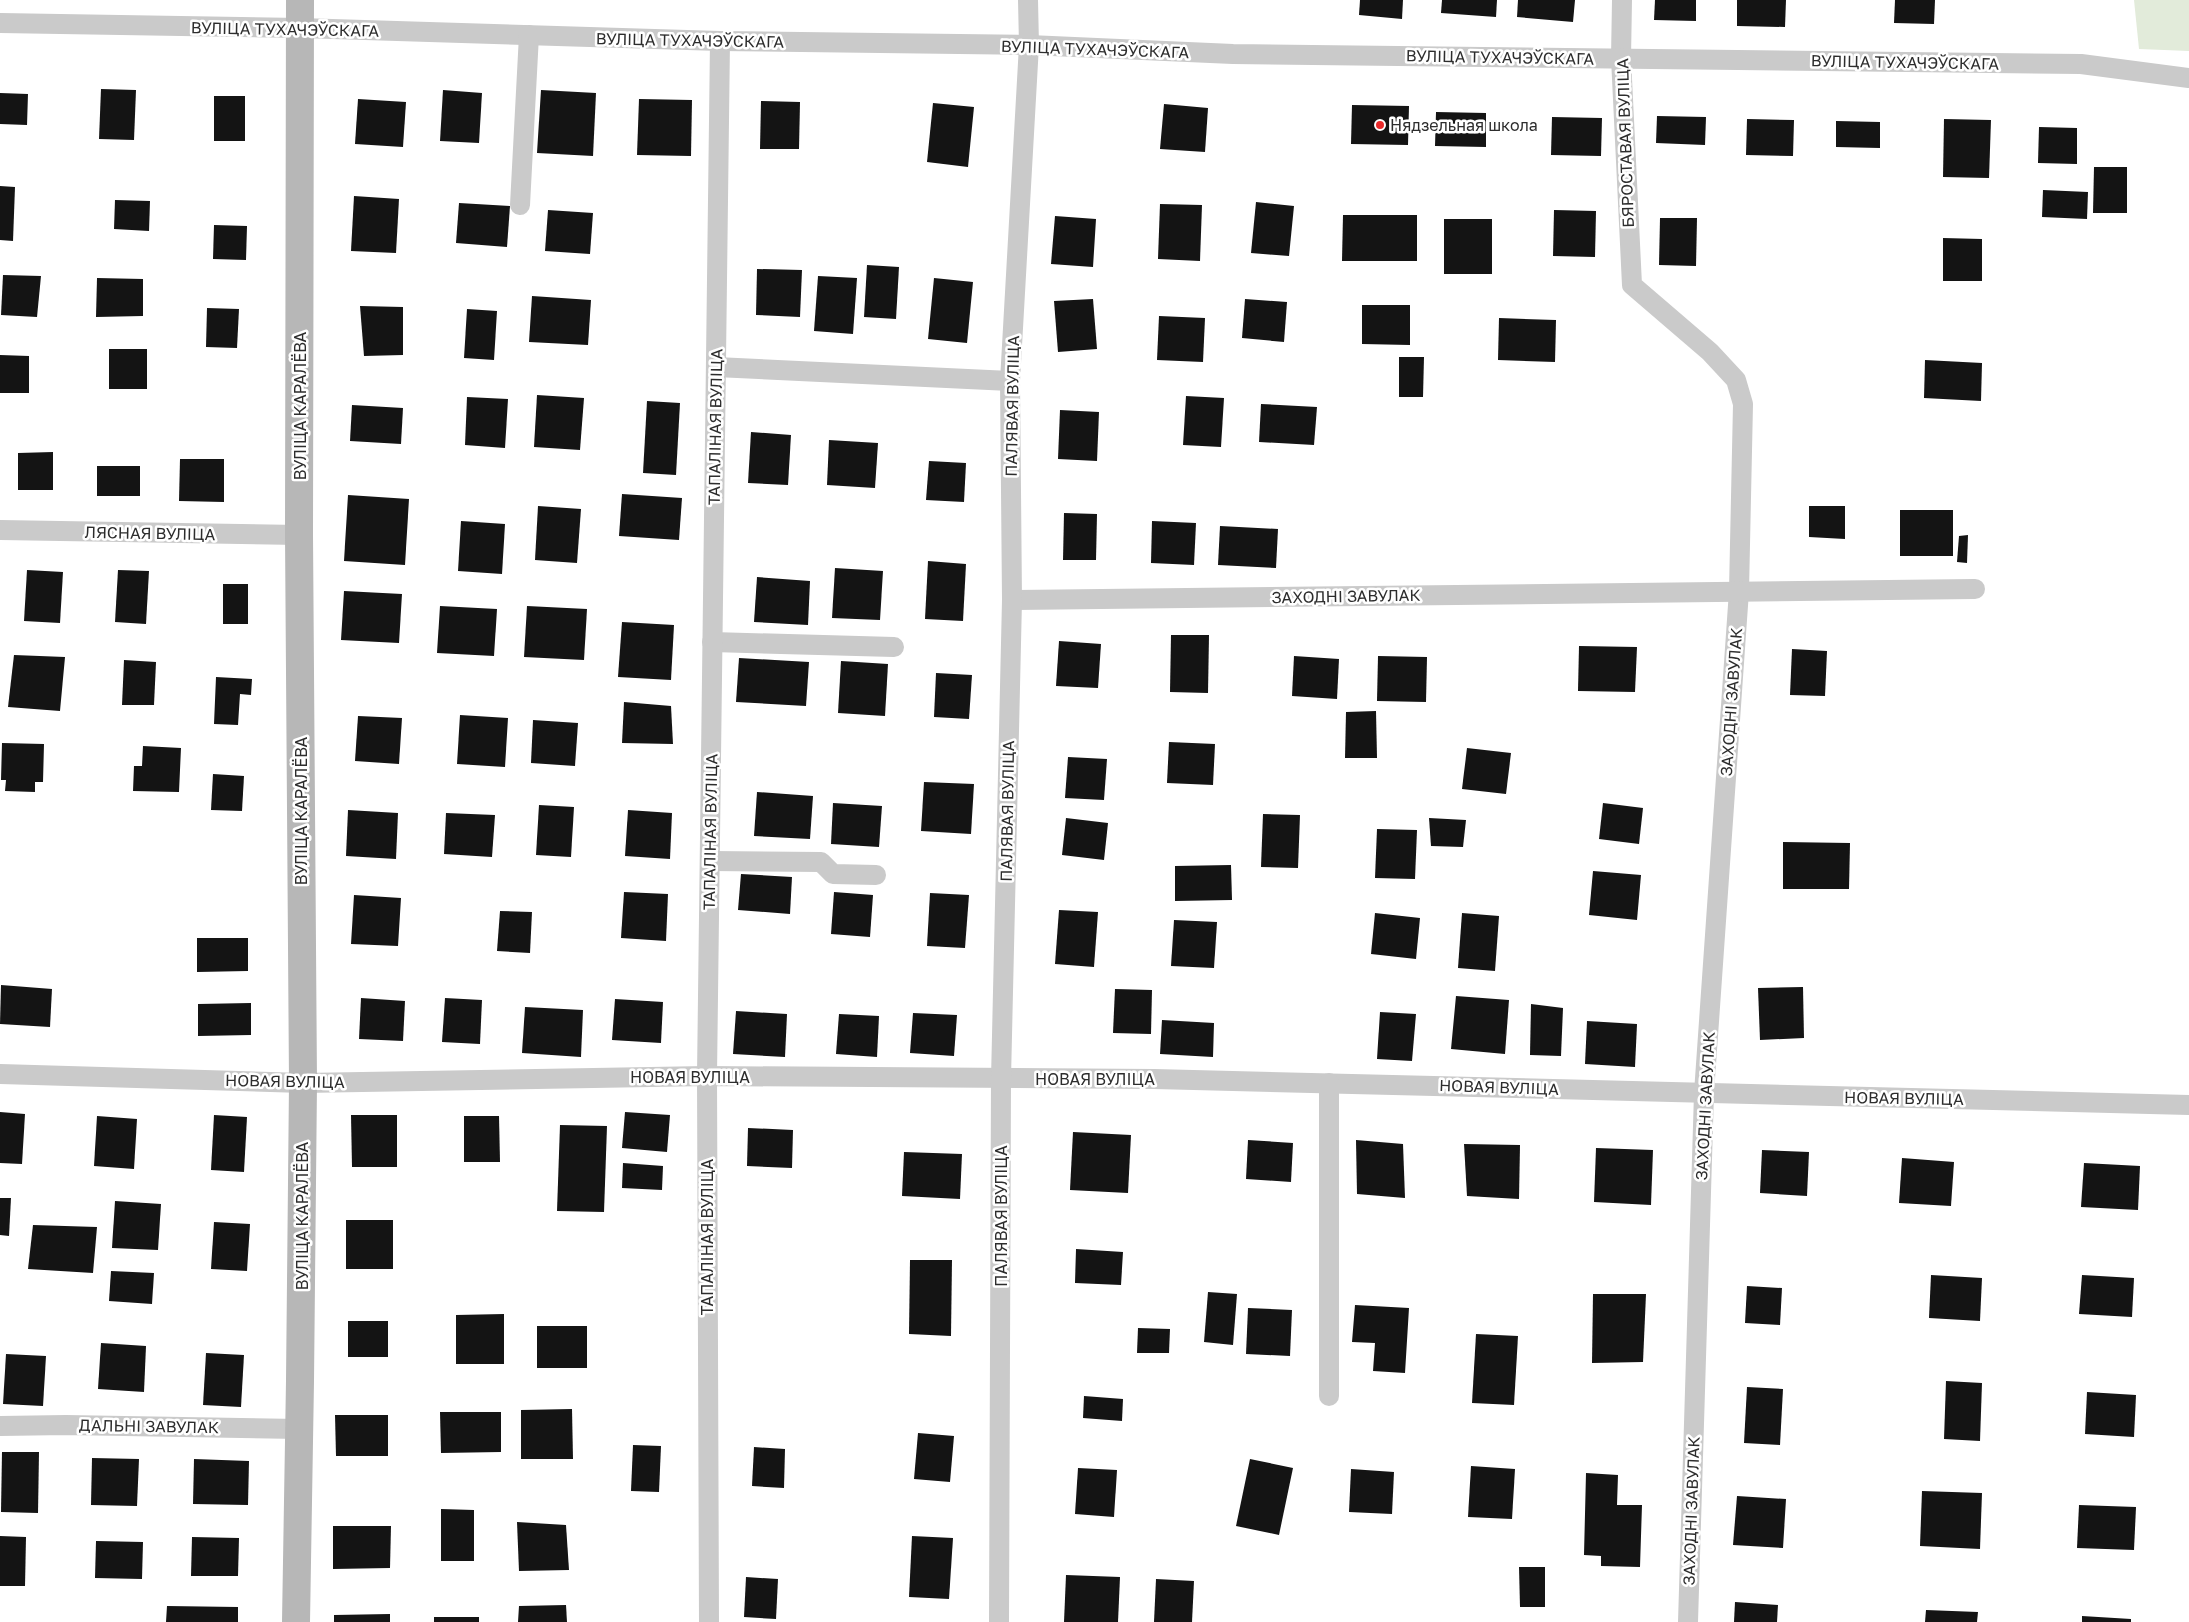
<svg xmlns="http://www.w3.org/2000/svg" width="2189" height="1622" font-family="'Golos Text',sans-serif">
<rect width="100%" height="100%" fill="#fff"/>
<!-- green -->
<polygon fill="#e2ebda" points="2134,0 2189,0 2189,51 2139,49"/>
<!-- building -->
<g fill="#141414">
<polygon points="1360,0 1403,0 1402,19 1359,15"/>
<polygon points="1442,0 1497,0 1496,17 1441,13"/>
<polygon points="1518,0 1575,0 1573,22 1517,17"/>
<polygon points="1655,0 1696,0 1696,21 1654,20"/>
<polygon points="1737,0 1786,0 1785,27 1737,26"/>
<polygon points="1895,0 1935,0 1934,24 1894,23"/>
<polygon points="101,89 136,90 134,140 99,139"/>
<polygon points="443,90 482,93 479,143 440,141"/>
<polygon points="541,90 596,93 593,156 537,153"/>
<polygon points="0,93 28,94 27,125 0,124"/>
<rect x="214" y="96" width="31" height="45"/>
<polygon points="358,99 406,102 403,147 355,144"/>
<polygon points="639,99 692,100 691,156 637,155"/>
<polygon points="761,101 800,102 799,149 760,149"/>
<polygon points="933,103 974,107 968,167 927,162"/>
<polygon points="1164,104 1208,108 1205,152 1160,149"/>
<polygon points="1352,105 1409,106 1408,145 1351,144"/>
<polygon points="1436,112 1486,113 1486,147 1435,146"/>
<polygon points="1657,116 1706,117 1705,145 1656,143"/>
<polygon points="1552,117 1602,118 1601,156 1551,155"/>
<polygon points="1747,119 1794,120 1793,156 1746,155"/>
<polygon points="1944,119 1991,120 1989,178 1943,177"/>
<polygon points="1836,121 1880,122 1880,148 1836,147"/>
<polygon points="2039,127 2077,128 2077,164 2038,163"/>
<polygon points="2094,167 2127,167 2127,213 2093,213"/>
<polygon points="0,186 15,187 13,241 0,240"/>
<polygon points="2043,190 2088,192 2087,219 2042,217"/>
<polygon points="354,196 399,199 396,253 351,251"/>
<polygon points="115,200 150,201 149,231 114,229"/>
<polygon points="1256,202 1294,206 1289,256 1251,253"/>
<polygon points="459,203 510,206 507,247 456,243"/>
<polygon points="1160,204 1202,205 1200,261 1158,259"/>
<polygon points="548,210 593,213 590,254 545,251"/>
<polygon points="1554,210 1596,211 1595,257 1553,256"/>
<polygon points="1343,215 1417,215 1417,261 1342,261"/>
<polygon points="1055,216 1096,219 1093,267 1051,264"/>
<polygon points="1660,218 1697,218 1696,266 1659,265"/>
<rect x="1444" y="219" width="48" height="55"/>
<polygon points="214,225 247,226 246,260 213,259"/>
<polygon points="1943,238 1982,239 1982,281 1943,281"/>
<polygon points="867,265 899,267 896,319 864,317"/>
<polygon points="757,269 802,270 800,317 756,315"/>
<polygon points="3,275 41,276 37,317 1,315"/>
<polygon points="818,276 857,278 853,334 814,331"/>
<polygon points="97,278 143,279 143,316 96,317"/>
<polygon points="934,278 973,282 967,343 928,339"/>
<polygon points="532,296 591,300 588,345 529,342"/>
<polygon points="1093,299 1097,349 1058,352 1054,301"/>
<polygon points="1245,299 1287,302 1284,342 1242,338"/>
<polygon points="1362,305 1410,305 1410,345 1362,344"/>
<polygon points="360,306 403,307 403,355 364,356"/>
<polygon points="207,308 239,309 237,348 206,347"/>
<polygon points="467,309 497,311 494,360 464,358"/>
<polygon points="1159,316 1205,318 1203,362 1157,360"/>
<polygon points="1499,318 1556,320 1555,362 1498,360"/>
<rect x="109" y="349" width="38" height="40"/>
<polygon points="0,355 29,356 29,393 0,393"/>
<polygon points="1399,357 1424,357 1423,397 1399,397"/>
<polygon points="1925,360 1982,363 1981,401 1924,398"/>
<polygon points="537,395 584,398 580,450 534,447"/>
<polygon points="1186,396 1224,398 1221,447 1183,445"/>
<polygon points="467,397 508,399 505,448 465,445"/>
<polygon points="647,401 680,403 676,475 643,473"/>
<polygon points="1261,404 1317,407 1314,445 1259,442"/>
<polygon points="352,405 403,408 401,444 350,441"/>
<polygon points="1060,410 1099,412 1097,461 1058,459"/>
<polygon points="751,432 791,435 788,485 748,483"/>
<polygon points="829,440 878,443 875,488 827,485"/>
<polygon points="53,452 53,490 18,490 18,453"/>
<polygon points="180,459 224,459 224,502 179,501"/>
<polygon points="929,461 966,463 964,502 926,500"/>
<rect x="97" y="466" width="43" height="30"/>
<polygon points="622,494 682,498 679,540 619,536"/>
<polygon points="348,495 409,499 405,565 344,561"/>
<polygon points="538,506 581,509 577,563 535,560"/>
<polygon points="1809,506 1845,506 1845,539 1809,537"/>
<rect x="1900" y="510" width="53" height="46"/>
<polygon points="1064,513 1097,514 1096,560 1063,560"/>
<polygon points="461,521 505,524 502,574 458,571"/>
<polygon points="1152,521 1196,523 1194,565 1151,563"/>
<polygon points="1220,526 1278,529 1276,568 1218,565"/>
<polygon points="1968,535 1967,563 1957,562 1959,536"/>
<polygon points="928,561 966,564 963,621 925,619"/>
<polygon points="835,568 883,571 880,620 832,618"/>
<polygon points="27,570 63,572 60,623 24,621"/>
<polygon points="118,570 149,571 146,624 115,622"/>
<polygon points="757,577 810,581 808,625 754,622"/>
<rect x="223" y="584" width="25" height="40"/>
<polygon points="344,591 402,594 399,643 341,640"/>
<polygon points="440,606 497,609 494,656 437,653"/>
<polygon points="527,606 587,609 584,660 524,657"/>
<polygon points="622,622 674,625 671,680 618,677"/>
<polygon points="1171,635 1209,635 1208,693 1170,692"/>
<polygon points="1059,641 1101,644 1098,688 1056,686"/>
<polygon points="1579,646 1637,647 1635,692 1578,691"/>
<polygon points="1792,649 1827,651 1825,696 1790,695"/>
<polygon points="14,655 65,657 60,711 8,707"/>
<polygon points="1294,656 1339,659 1337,699 1292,696"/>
<polygon points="1378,656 1427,657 1426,702 1377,701"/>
<polygon points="739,658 809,662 806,706 736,702"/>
<polygon points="124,660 156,662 154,705 122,705"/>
<polygon points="841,661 888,664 885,716 838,713"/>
<polygon points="936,673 972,675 969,719 934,717"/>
<polygon points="216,677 252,679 251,695 240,694 238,725 214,724"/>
<polygon points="624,702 671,706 673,744 622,743"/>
<polygon points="1376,711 1377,758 1345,758 1346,712"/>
<polygon points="460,715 508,718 505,767 457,764"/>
<polygon points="358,716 402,718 399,764 355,761"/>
<polygon points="533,720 578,723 575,766 531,763"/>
<polygon points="1169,742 1215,744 1213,785 1167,783"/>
<polygon points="2,743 44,744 43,782 35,782 35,792 5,791 6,780 1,780"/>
<polygon points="143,746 181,748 179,792 133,791 134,766 142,766"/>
<polygon points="1467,748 1511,753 1506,794 1462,789"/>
<polygon points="1068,757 1107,759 1104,800 1065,798"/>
<polygon points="213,774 244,776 242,811 211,810"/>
<polygon points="924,782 974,784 971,834 921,831"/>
<polygon points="757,792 813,796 810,839 754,836"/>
<polygon points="833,803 882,806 879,847 831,844"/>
<polygon points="1603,803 1643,808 1639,844 1599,839"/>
<polygon points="539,805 574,807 571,857 536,855"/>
<polygon points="348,810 398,813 396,859 346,856"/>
<polygon points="628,810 672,813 670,859 625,856"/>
<polygon points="446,813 495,815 492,857 444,854"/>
<polygon points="1263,814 1300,815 1298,868 1261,867"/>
<polygon points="1066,818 1108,823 1104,860 1062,855"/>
<polygon points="1429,818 1466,820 1463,847 1431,846"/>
<polygon points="1377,829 1417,830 1415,879 1375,878"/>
<polygon points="1783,842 1850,843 1849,889 1783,889"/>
<polygon points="1231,865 1232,900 1175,901 1175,866"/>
<polygon points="1593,871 1641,875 1637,920 1589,915"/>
<polygon points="741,874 792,877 790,914 738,910"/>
<polygon points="624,892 668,894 666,941 621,938"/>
<polygon points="834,892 873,895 870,937 831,934"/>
<polygon points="930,893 969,895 965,948 927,946"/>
<polygon points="354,895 401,898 398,946 351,944"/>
<polygon points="1059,910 1098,912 1094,967 1055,964"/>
<polygon points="500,911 532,912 530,953 497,951"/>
<polygon points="1375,913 1420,918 1416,959 1371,954"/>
<polygon points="1462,913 1499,916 1495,971 1458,968"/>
<polygon points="1174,920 1217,922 1214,968 1171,966"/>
<polygon points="197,938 248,938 248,971 197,972"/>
<polygon points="1,985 52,989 50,1027 0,1024"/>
<polygon points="1803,987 1804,1038 1760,1040 1758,988"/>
<polygon points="1115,989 1152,990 1151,1034 1113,1033"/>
<polygon points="1456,996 1509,1000 1505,1054 1451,1049"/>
<polygon points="361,998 405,1001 403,1041 359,1039"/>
<polygon points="445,998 482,1000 480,1044 442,1042"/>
<polygon points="615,999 663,1002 661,1043 612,1040"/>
<polygon points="251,1003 251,1035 198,1036 198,1004"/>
<polygon points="1531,1004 1563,1008 1561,1056 1530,1055"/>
<polygon points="525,1007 583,1010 581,1057 522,1053"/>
<polygon points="736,1011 787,1014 785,1057 733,1054"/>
<polygon points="1380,1012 1416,1014 1412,1061 1377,1059"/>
<polygon points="913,1013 957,1015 954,1056 910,1053"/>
<polygon points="839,1014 879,1016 877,1057 836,1054"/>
<polygon points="1162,1020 1214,1023 1213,1057 1160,1054"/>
<polygon points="1587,1021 1637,1024 1635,1067 1585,1064"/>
<polygon points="0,1112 25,1114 22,1164 0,1163"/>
<polygon points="625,1112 670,1115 667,1152 622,1148"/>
<polygon points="214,1115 247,1117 244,1172 211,1170"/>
<polygon points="351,1115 397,1115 397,1167 352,1167"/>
<polygon points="97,1116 137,1119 134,1169 94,1166"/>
<polygon points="464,1116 499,1116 500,1162 464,1162"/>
<polygon points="560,1125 607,1126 604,1212 557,1211"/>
<polygon points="748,1128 793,1130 792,1168 747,1166"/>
<polygon points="1073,1132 1131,1135 1128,1193 1070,1190"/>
<polygon points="1248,1140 1293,1143 1291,1182 1246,1179"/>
<polygon points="1356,1140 1403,1144 1405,1198 1357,1194"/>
<polygon points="1464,1144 1520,1145 1519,1199 1467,1196"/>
<polygon points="1596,1148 1653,1150 1651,1205 1594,1202"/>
<polygon points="1762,1150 1809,1152 1807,1196 1760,1193"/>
<polygon points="904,1152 962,1154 960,1199 902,1196"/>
<polygon points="1902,1158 1954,1162 1951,1206 1899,1203"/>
<polygon points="623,1163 663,1166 662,1190 622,1188"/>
<polygon points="2084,1163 2140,1166 2138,1210 2081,1207"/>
<polygon points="0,1198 11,1198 9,1236 0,1235"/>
<polygon points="115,1201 161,1204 158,1250 112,1248"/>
<rect x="346" y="1220" width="47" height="49"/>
<polygon points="214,1222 250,1224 247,1271 211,1269"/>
<polygon points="33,1225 97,1227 93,1273 28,1269"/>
<polygon points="1076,1249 1123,1252 1121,1285 1075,1283"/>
<polygon points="910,1260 952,1260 951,1336 909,1334"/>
<polygon points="111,1271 154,1273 152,1304 109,1301"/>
<polygon points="1931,1275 1982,1278 1980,1321 1929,1318"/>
<polygon points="2082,1275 2134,1278 2132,1317 2079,1314"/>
<polygon points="1747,1286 1782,1288 1780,1325 1745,1323"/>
<polygon points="1208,1292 1237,1294 1233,1345 1204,1342"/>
<polygon points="1593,1294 1646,1294 1643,1362 1592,1363"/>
<polygon points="1355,1305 1409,1308 1405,1373 1373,1371 1375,1343 1352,1342"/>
<polygon points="1248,1308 1292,1310 1290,1356 1246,1354"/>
<polygon points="504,1314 504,1364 456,1364 456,1315"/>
<rect x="348" y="1321" width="40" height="36"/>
<rect x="537" y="1326" width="50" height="42"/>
<polygon points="1138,1328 1170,1329 1169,1353 1137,1353"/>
<polygon points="1476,1334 1518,1336 1514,1405 1472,1403"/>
<polygon points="101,1343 146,1346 144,1392 98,1389"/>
<polygon points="206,1353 244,1355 241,1407 203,1405"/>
<polygon points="6,1354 46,1356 43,1406 3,1404"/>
<polygon points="1946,1381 1982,1383 1980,1441 1944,1439"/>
<polygon points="1747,1387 1783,1389 1780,1445 1744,1443"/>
<polygon points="2087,1392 2136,1395 2134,1437 2085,1434"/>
<polygon points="1084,1396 1123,1399 1122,1421 1083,1418"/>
<polygon points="572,1409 573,1459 521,1459 521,1410"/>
<polygon points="440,1412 501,1412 501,1452 441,1453"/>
<polygon points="335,1415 388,1415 388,1456 336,1456"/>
<polygon points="918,1433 954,1436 950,1482 914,1479"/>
<polygon points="633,1445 661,1446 659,1492 631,1491"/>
<polygon points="754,1447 785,1449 784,1488 752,1486"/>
<polygon points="2,1452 39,1452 38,1513 1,1512"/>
<polygon points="92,1458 139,1459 137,1506 91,1505"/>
<polygon points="194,1459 249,1461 248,1505 193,1504"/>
<polygon points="1250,1459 1293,1468 1279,1535 1236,1526"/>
<polygon points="1471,1466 1515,1469 1512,1519 1468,1517"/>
<polygon points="1078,1468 1117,1470 1114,1517 1075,1514"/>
<polygon points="1351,1469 1394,1472 1392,1514 1349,1512"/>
<polygon points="1586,1473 1618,1475 1617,1505 1642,1505 1640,1567 1601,1566 1601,1556 1584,1555"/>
<polygon points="1922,1491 1982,1493 1980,1549 1920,1546"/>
<polygon points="1737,1496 1786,1499 1783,1548 1733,1545"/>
<polygon points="2079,1505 2136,1507 2134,1550 2077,1548"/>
<polygon points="441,1509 474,1510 474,1561 441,1561"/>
<polygon points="517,1522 566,1525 569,1570 519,1571"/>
<polygon points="333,1526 391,1526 390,1568 333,1569"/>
<polygon points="0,1536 26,1537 25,1586 0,1586"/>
<polygon points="912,1536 953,1538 949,1599 909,1597"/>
<polygon points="192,1537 239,1538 238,1576 191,1576"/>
<polygon points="96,1541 143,1542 142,1579 95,1578"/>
<polygon points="1519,1567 1545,1567 1545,1607 1520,1607"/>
<polygon points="1066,1575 1120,1577 1118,1622 1064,1622"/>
<polygon points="746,1577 778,1579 776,1619 744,1617"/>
<polygon points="1156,1579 1194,1581 1192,1622 1154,1622"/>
<polygon points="1735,1602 1778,1605 1777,1622 1734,1622"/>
<polygon points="566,1605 567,1622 518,1622 519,1606"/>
<polygon points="167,1606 238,1607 238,1622 166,1622"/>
<polygon points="1926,1610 1978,1612 1977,1622 1925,1622"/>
<polygon points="390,1614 390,1622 334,1622 334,1615"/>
<polygon points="2082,1616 2131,1619 2131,1622 2082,1622"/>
<rect x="434" y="1617" width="45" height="5"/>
</g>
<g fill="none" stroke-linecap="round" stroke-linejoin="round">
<!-- street -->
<g stroke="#cacaca" stroke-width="20">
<polyline points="1622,0 1621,58 1632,285 1710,352 1736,380 1743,404 1739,591 1704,1093 1688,1622"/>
<polyline points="0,23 300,28 720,41 1029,45 1233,54 2081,64 2189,78"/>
<polyline points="520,205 529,35"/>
<polyline points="716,367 1010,381"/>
<polyline points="0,530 299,535"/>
<polyline points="1012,600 1975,589"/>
<polyline points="712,642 894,647"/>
<polyline points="710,861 821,862 833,874 876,875"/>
<polyline points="0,1074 303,1083 707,1076 1154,1079 2189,1105"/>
<polyline points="1329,1083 1329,1396"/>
<polyline points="0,1426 66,1425 299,1429"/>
<polyline points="709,1622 707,1076 720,41"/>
<polyline points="999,1622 1001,1079 1012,600 1010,381 1029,45 1028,0"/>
</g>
<!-- secondary -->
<polyline stroke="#b7b7b7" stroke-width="28" points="296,1622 300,1381 303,1083 299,535 300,0"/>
</g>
<!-- markers -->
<circle fill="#e92a2b" stroke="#fff" stroke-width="2" cx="1380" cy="125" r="5"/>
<g text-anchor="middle" stroke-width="5" stroke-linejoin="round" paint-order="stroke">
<!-- street labels -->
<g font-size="16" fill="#2d2d2d" stroke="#fff">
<text transform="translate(285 29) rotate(1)" y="6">ВУЛІЦА ТУХАЧЭЎСКАГА</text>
<text transform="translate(690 40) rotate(1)" y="6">ВУЛІЦА ТУХАЧЭЎСКАГА</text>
<text transform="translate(1095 49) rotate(2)" y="6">ВУЛІЦА ТУХАЧЭЎСКАГА</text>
<text transform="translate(1500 57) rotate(1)" y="6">ВУЛІЦА ТУХАЧЭЎСКАГА</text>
<text transform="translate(1905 62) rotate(1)" y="6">ВУЛІЦА ТУХАЧЭЎСКАГА</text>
<text transform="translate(1625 143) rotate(-92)" y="6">БЯРОСТАВАЯ ВУЛІЦА</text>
<text transform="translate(300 406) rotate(-90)" y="6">ВУЛІЦА КАРАЛЁВА</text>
<text transform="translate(1012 406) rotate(-89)" y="6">ПАЛЯВАЯ ВУЛІЦА</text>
<text transform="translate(715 427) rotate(-89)" y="6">ТАПАЛІНАЯ ВУЛІЦА</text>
<text transform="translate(150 533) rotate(1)" y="6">ЛЯСНАЯ ВУЛІЦА</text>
<text transform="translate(1346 596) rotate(-1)" y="6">ЗАХОДНІ ЗАВУЛАК</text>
<text transform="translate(1731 702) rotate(-86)" y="6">ЗАХОДНІ ЗАВУЛАК</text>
<text transform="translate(301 811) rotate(-90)" y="6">ВУЛІЦА КАРАЛЁВА</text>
<text transform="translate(1007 811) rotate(-89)" y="6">ПАЛЯВАЯ ВУЛІЦА</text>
<text transform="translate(710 832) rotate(-89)" y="6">ТАПАЛІНАЯ ВУЛІЦА</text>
<text x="690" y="1083">НОВАЯ ВУЛІЦА</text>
<text x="1095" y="1085">НОВАЯ ВУЛІЦА</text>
<text transform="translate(285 1081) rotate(1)" y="6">НОВАЯ ВУЛІЦА</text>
<text transform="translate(1499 1087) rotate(2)" y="6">НОВАЯ ВУЛІЦА</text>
<text transform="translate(1904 1098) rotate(1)" y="6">НОВАЯ ВУЛІЦА</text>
<text transform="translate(1705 1106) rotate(-87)" y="6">ЗАХОДНІ ЗАВУЛАК</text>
<text transform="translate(302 1216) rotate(-90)" y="6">ВУЛІЦА КАРАЛЁВА</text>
<text transform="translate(1001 1216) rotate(-90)" y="6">ПАЛЯВАЯ ВУЛІЦА</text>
<text transform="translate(707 1237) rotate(-90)" y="6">ТАПАЛІНАЯ ВУЛІЦА</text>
<text transform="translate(149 1426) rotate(1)" y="6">ДАЛЬНІ ЗАВУЛАК</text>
<text transform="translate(1691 1511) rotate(-88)" y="6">ЗАХОДНІ ЗАВУЛАК</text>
</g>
<!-- poi labels -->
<g font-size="16" fill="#2d2d2d" stroke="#fff" text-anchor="start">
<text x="1390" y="131">Нядзельная школа</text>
</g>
</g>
</svg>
